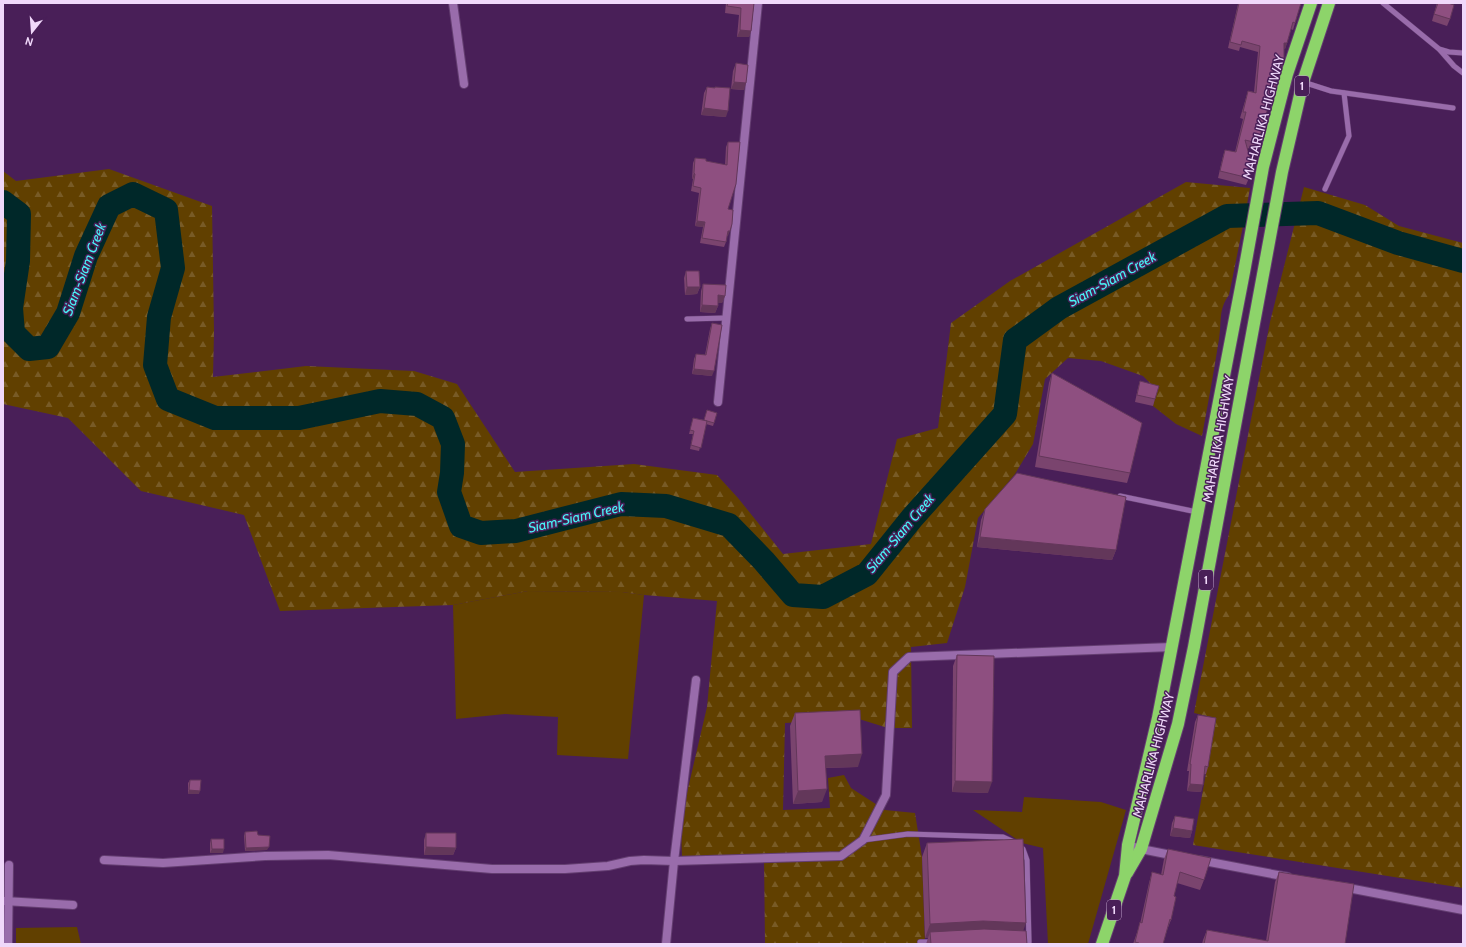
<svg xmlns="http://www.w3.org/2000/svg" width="1466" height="947" font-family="Cabin,sans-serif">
<defs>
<pattern id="forest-firs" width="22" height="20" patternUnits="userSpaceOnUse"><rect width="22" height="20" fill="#614000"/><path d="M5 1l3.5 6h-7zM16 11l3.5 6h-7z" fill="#785b26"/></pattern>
</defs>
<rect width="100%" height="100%" fill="#491f58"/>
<!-- grass -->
<g fill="#614000">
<polygon points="528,591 622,592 644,595 628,759 557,755 558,717 505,714 456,719 453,605"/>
<polygon points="1024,797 1101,802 1126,810 1088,944 1048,944 1043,848 1022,843 973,810 1022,812"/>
<polygon points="77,927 81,944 16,944 16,928"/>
</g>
<!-- forest -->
<g fill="url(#forest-firs)">
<path d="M 109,169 L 212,206 L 214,332 L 213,377 L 306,366 L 414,371 L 457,384 L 515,472 L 634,464 L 717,475 L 738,498 L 783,554 L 871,544 L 897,439 L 938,428 L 951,323 L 1010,281 L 1186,182 L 1250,188 L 1244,221 L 1229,295 C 1218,310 1222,321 1219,339 C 1214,371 1208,403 1202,436 L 1176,424 L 1153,406 L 1157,390 L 1143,376 L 1101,361 L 1068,358 L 1045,379 L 1033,444 L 1015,474 L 978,518 L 965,587 L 947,643 L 911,647 L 912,728 L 888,728 L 859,719 L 785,723 L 783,810 L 830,808 L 828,778 L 844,775 L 851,788 L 885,810 L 915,813 L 922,857 L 925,944 L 765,944 L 764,856 L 682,857 L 681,830 L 686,797 L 707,707 L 717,601 L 644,595 L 622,592 L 528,591 L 453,605 L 280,611 L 244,515 L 141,491 L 68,418 L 3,404 L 3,171 L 16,181 Z"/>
<polygon points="1304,187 1365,205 1399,226 1463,243 1463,888 1193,845 1216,718 1194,713 1270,322"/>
</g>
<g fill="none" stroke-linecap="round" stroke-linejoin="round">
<!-- river -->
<polyline stroke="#002829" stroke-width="24" points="3,202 19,214 18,261 11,308 13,333 29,349 48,347 68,313 86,256 109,206 133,194 166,210 173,268 159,317 155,365 168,399 215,418 299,418 380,401 417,404 443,418 453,444 452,473 449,492 461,526 481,533 516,531 621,504 666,506 729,525 764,561 793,595 823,597 867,574 912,518 1005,414 1015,340 1059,308 1227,216 1318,213 1398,243 1463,261"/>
<defs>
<g id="lane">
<polyline points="1383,3 1439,49 1449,52 1463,53"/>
<polyline points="1440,50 1454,66 1463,73"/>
<polyline points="1303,82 1331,91 1453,108"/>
<polyline points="1325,189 1349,136 1344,93"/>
<polyline points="687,319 726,318"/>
<polyline points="1120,496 1197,512"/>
<polyline points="863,840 908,834 1003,837 1014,842"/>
<polyline points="1020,847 1023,849 1027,860 1029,942"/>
<polyline points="920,942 933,942"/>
</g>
<g id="street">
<polyline points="453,3 464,84"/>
<polyline points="718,402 758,3"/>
<polyline points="1128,845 1141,849 1176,856"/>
<polyline points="104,860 163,863 265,856 328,855 492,869 565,869 608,866 630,861 644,860 674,861 841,856 863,840 886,795 893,672 909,657 1172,647"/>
<polyline points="1199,860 1288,877"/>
<polyline points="1343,887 1463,910"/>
<polyline points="4,901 73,905"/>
<polyline points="8,944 9,865"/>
<polyline points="666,944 674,861 696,680"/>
</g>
<g id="highway">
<polyline points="1127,873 1141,849 1178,724 1194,647 1282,172 1303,82 1329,3"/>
<polyline points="1102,944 1125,876 1128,845 1158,718 1244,272 1263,167 1287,74 1311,3"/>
</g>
</defs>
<!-- lane casing -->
<use href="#lane" stroke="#643e71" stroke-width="6"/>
<!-- street casing -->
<use href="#street" stroke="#643e71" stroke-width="10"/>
<!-- highway casing -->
<use href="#highway" stroke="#643e71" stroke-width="14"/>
<!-- lane -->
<use href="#lane" stroke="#996cab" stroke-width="5"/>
<!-- street -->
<use href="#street" stroke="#996cab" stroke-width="8"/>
<!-- highway -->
<use href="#highway" stroke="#8dd46a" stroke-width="12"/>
</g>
<!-- wall -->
<g fill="#7a446e">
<polygon points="726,3 754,3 751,31 749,37 737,37 739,15 725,13"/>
<polygon points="1234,3 1301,3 1293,30 1291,29 1287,43 1285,49 1284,49 1284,61 1281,67 1276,67 1276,90 1274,96 1271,96 1256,150 1247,148 1249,178 1246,185 1218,178 1223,156 1225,150 1235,152 1243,119 1240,118 1248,91 1254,92 1258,52 1240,47 1239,51 1228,48 1238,4"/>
<polygon points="1437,3 1450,19 1447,26 1432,21"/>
<polygon points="736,63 744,90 731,89 733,71"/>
<polygon points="707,87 714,88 715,87 726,117 701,115 704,93"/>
<polygon points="728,142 728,236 727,236 726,242 724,247 700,243 703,227 695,226 699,193 691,191 693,179 692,179 693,163 695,158 706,161 725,165 726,147"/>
<polygon points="686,271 700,287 697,294 685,295 684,278"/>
<polygon points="703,284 725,296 722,303 718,303 718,306 715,313 700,312 701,291"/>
<polygon points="712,323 712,376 692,374 694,359 696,354 705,355 710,329"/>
<polygon points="1052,373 1130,473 1127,483 1035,467 1049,383"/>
<polygon points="1140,381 1155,399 1153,406 1135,402 1138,388"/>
<polygon points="707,410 714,423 713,426 706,424 699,451 690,449 693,434 689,434 693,418 704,420"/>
<polygon points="985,509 1116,550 1112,560 977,547 981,520"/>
<polygon points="957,655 988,793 952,792 953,666"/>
<polygon points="795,713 858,767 826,768 822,802 793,804 790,726"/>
<polygon points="1198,715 1208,767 1206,774 1204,774 1201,792 1187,791 1189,771 1187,771 1195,722"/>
<polygon points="190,780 199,794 188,794 188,783"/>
<polygon points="1175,816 1192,831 1190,838 1170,836 1172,823"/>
<polygon points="245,832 258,835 267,850 245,851 244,836"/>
<polygon points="426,833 456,848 453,855 424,855 424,840"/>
<polygon points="211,839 223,853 210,853 210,843"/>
<polygon points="927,843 1023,931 1027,944 926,944 928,938 925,938 922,857"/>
<polygon points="1168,849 1204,880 1200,890 1177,883 1174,896 1171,920 1167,930 1163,944 1133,944 1140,924 1149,883 1152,872 1161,875 1164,859"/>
<polygon points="1279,872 1345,944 1202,944 1203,940 1207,930 1266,941 1275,882"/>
</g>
<!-- shaded-wall -->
<g fill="#63375a">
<polygon points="740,30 751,31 749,37 737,37"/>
<polygon points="1284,43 1287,43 1285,49 1282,49"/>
<polygon points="1276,61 1284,61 1281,67 1273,67"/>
<polygon points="734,82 746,83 744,90 731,89"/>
<polygon points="1273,90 1276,90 1274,96 1271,96"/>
<polygon points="704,108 728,111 726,117 701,115"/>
<polygon points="694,173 695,174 693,179 692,179"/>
<polygon points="697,221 705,222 703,227 695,226"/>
<polygon points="728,231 730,231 728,236 726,236"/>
<polygon points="687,287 700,287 697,294 685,295"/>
<polygon points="718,295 725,296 722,303 716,303"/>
<polygon points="702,305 718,306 715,313 700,312"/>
<polygon points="694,369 714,371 712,376 692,374"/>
<polygon points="980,537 1116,550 1112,560 977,547"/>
<polygon points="862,754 858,767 820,768 825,756"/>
<polygon points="955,781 992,782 988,793 952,792"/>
<polygon points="1190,784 1203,785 1201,792 1187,791"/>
<polygon points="827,789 822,802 793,804 798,791"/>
<polygon points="189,790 200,791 199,794 188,794"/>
<polygon points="1173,828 1192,831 1190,838 1170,836"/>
<polygon points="269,847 267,850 245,851 246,848"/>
<polygon points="426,847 456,848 453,855 424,855"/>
<polygon points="212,849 224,849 223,853 210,853"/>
<polygon points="983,921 1026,923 1021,937 930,932 928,938 925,938 930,924"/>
</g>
<!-- building -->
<g fill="#8e4f80" stroke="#63375a">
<polygon points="728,3 754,3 751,31 740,30 741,8 727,6"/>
<polygon points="1239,3 1301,3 1295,23 1293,22 1287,43 1284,43 1284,61 1276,61 1276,90 1273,90 1258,143 1245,140 1252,166 1249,178 1220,171 1225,150 1236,152 1246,112 1243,112 1248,91 1256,93 1260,46 1242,41 1241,45 1230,42"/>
<polygon points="1438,3 1448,3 1454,5 1450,19 1434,14"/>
<polygon points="736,63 748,65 746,83 734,82"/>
<polygon points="707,87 715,88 715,87 730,88 728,111 704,108"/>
<polygon points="728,142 740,142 736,184 728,209 733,210 732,224 730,231 728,231 726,242 702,238 705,222 697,221 701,188 693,186 695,174 694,173 695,158 706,159 706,161 727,165"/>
<polygon points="686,271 699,271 700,287 687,287"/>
<polygon points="703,284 726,285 725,296 718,295 718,306 702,305"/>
<polygon points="712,323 722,325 714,371 694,369 696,354 706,355"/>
<polygon points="1052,373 1142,423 1130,473 1039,456"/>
<polygon points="1140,381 1159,386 1155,399 1137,395"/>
<polygon points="707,410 717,413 714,423 704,420"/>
<polygon points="693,418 707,421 701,448 691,445 694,431 690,430"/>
<polygon points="1017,473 1126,497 1116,550 980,537 985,509"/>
<polygon points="957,655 994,656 992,782 955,781"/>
<polygon points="860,710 862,754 825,756 827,789 798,791 795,713"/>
<polygon points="1198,715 1216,718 1208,767 1205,766 1203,785 1190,784 1191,764 1190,764"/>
<polygon points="190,780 201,780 200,791 189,790"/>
<polygon points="1175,816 1194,819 1192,831 1173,828"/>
<polygon points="257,831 258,835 270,836 269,847 246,848 245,832"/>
<polygon points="426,833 456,833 456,848 426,847"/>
<polygon points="211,839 224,839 224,849 212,849"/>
<polygon points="1023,839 1026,923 983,921 930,924 927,843"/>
<polygon points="1168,849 1211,858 1204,880 1180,872 1174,896 1176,897 1171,920 1170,919 1163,944 1139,944 1139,943 1135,942 1140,922 1142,923 1152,872 1163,875"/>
<polygon points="1279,872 1354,884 1345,944 1204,944 1207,930 1268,941"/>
<polygon points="984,929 1026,931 1027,944 931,944 930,932"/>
</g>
<g text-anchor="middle" stroke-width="3" stroke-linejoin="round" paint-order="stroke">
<!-- shield labels -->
<g fill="#491f58" stroke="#bea0c9" stroke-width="1">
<rect x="1295" y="76" width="14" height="20" rx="3"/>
<rect x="1199" y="570" width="14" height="20" rx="3"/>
<rect x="1107" y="900" width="14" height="20" rx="3"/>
</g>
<g font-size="12" font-weight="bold" fill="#f0d8fa">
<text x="1302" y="90">1</text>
<text x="1206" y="584">1</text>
<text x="1114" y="914">1</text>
</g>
<!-- street labels -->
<g font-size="13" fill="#f0d8fa" stroke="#491f58">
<text transform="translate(1263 117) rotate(-75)" y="5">MAHARLIKA HIGHWAY</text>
<text transform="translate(1218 439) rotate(-80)" y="5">MAHARLIKA HIGHWAY</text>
<text transform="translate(1153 755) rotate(-75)" y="5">MAHARLIKA HIGHWAY</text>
</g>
<!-- water labels -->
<g font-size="14" font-style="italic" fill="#47f5f7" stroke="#491f58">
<text transform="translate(84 269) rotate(-69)" y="5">Siam-Siam Creek</text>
<text transform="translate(1112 279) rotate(-29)" y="5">Siam-Siam Creek</text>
<text transform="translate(576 517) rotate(-13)" y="5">Siam-Siam Creek</text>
<text transform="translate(900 533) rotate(-50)" y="5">Siam-Siam Creek</text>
</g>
</g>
<!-- border -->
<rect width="1466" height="947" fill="none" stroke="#f0d8fa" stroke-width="8"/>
<!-- north arrow -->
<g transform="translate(32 32) rotate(197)" stroke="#491f58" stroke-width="3" paint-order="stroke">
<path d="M0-3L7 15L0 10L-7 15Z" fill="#f0d8fa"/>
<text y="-6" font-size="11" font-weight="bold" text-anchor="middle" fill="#f0d8fa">N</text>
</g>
</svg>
